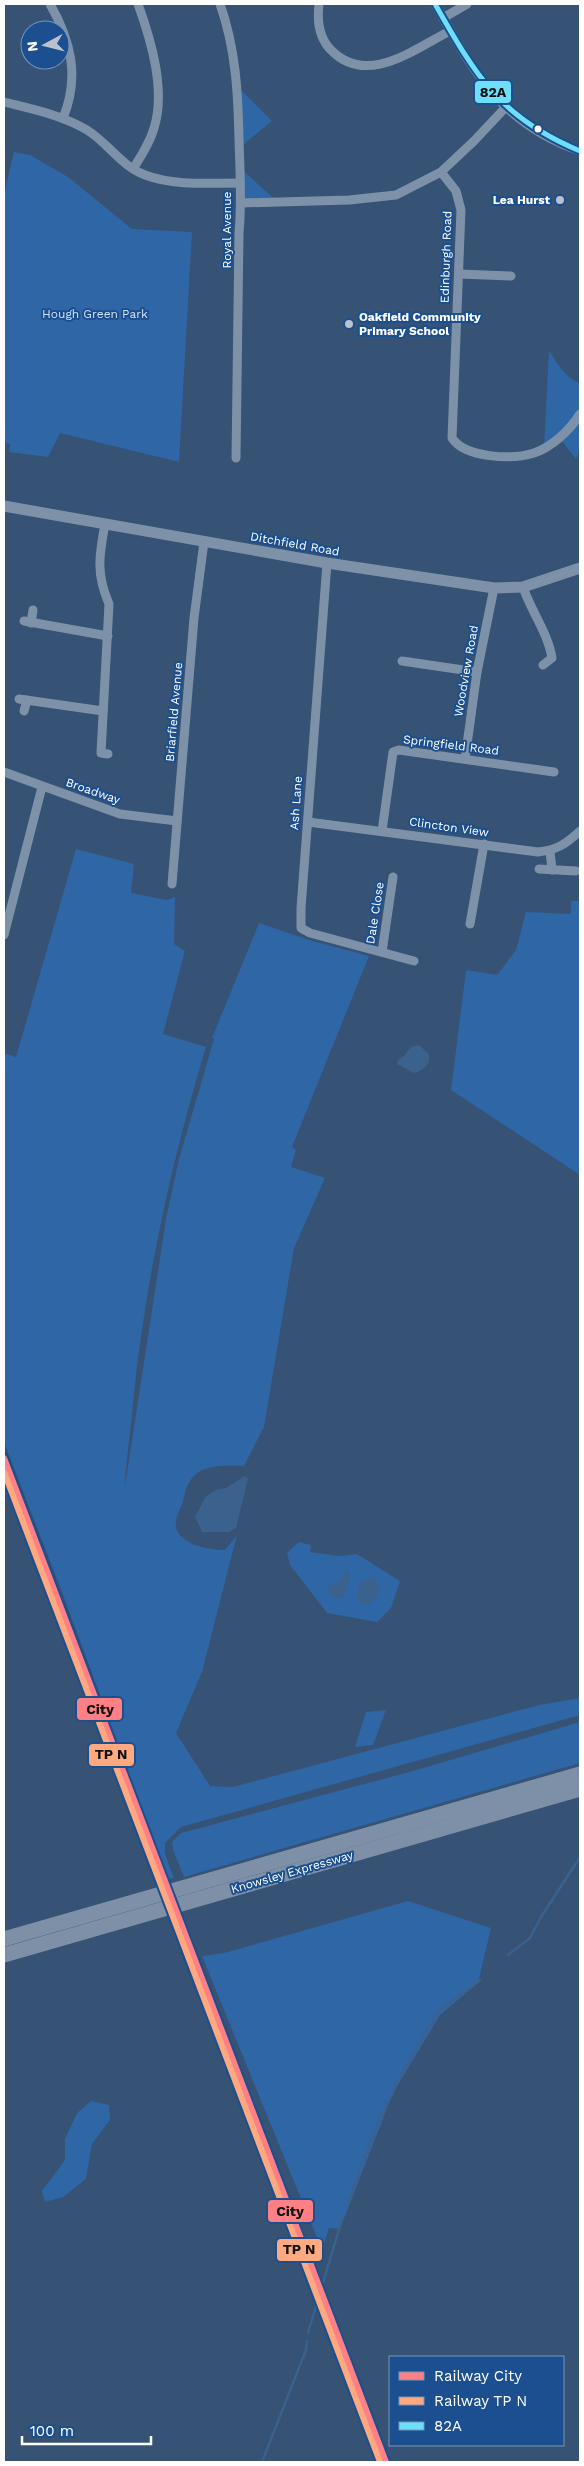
<svg xmlns="http://www.w3.org/2000/svg" width="584" height="2466" font-family="'Work Sans',sans-serif">
<rect width="100%" height="100%" fill="#365274"/>
<!-- green -->
<g fill="#2f66a5">
<polygon points="238,87 272,121 239,148"/>
<polygon points="14,152 30,155 68,177 132,229 192,232 179,462 60,433 48,457 9,452 10,444 4,442 4,194"/>
<polygon points="240,168 278,202 241,203"/>
<path d="M 549,350 C 557,363 565,378 580,383 L 580,451 L 576,459 L 559,437 L 544,448 Z"/>
<path d="M 76,849 L 134,864 L 131,893 L 167,900 L 175,897 L 174,944 L 185,951 L 163,1034 L 206,1047 C 171,1163 145,1282 133,1403 C 131,1431 126,1459 125,1486 L 166,1219 L 179,1159 L 214,1039 L 212,1038 L 259,923 L 309,940 L 369,956 L 292,1147 L 296,1150 L 291,1167 L 325,1178 L 294,1248 L 264,1427 L 244,1466 C 229,1466 208,1464 196,1474 C 187,1482 185,1492 183,1502 C 181,1508 177,1514 176,1520 C 172,1544 209,1550 225,1550 L 237,1535 L 202,1672 L 176,1733 L 210,1786 L 233,1787 L 539,1705 L 580,1698 L 580,1715 L 181,1827 L 165,1843 L 165,1854 L 174,1878 L 168,1879 L 62,1592 L 4,1442 L 4,1053 L 16,1057 Z"/>
<polygon points="571,901 580,901 580,1175 451,1090 466,970 497,975 516,950 526,912 571,914"/>
<polygon points="299,1542 311,1545 310,1552 339,1556 357,1554 400,1581 391,1608 377,1622 327,1613 290,1565 287,1553"/>
<polygon points="386,1710 373,1745 355,1747 366,1712"/>
<polygon points="580,1722 580,1763 184,1877 173,1850 172,1842 181,1833 413,1771"/>
<polygon points="408,1901 491,1928 478,1983 440,2015 393,2093 340,2229 329,2228 322,2250 202,1956 224,1953"/>
<polygon points="91,2101 109,2105 110,2120 92,2144 86,2179 63,2197 45,2202 42,2191 65,2160 65,2139 77,2113"/>
</g>
<!-- water -->
<g fill="#3b618d">
<path d="M 419,1045 L 429,1054 C 430,1064 425,1070 414,1073 L 397,1064 L 398,1060 L 404,1056 L 411,1047 Z"/>
<polygon points="245,1476 248,1479 236,1528 229,1532 202,1532 195,1517 206,1496 218,1489 226,1488"/>
<polygon points="349,1570 350,1578 343,1598 336,1598 328,1591 331,1584 338,1582 344,1572"/>
<polygon points="372,1577 379,1584 378,1596 367,1606 358,1600 358,1589 363,1580"/>
</g>
<g fill="none" stroke-linecap="round" stroke-linejoin="round">
<!-- stream -->
<g stroke="#3b618d" stroke-width="2.5">
<polyline points="508,1955 530,1938 541,1917 580,1857"/>
<polyline points="348,2203 378,2123 405,2068 439,2011 480,1980"/>
<polyline points="323,2283 343,2216"/>
<polyline points="308,2333 317,2303"/>
<polyline points="262,2462 306,2350 307,2341"/>
</g>
<!-- minor -->
<g stroke="#7d92a8" stroke-width="9">
<path d="M 50,4 C 71,41 80,77 63,118"/>
<path d="M 220,4 C 236,49 238,94 239,140 C 240,171 242,202 239,233 L 236,458"/>
<path d="M 319,4 C 317,21 319,38 331,50 C 367,87 414,49 450,31"/>
<path d="M 435,4 C 474,72 501,124 580,151"/>
<polyline points="443,18 467,4"/>
<path d="M 4,102 C 32,109 62,115 87,130 C 108,143 121,166 145,175 C 174,186 209,183 240,183"/>
<path d="M 133,169 C 141,156 150,143 154,128 C 166,90 151,40 138,4"/>
<path d="M 441,172 L 456,191 L 461,210 L 452,438 C 465,458 512,460 534,453 C 552,447 570,430 580,414"/>
<polyline points="241,203 349,200 396,195 441,172 474,141 505,108"/>
<polyline points="459,274 511,276"/>
<path d="M 105,524 C 99,556 96,574 109,604 L 101,753 L 108,754"/>
<polyline points="327,563 301,908 301,928 310,933 414,961"/>
<path d="M 523,587 C 531,611 548,633 552,658 L 543,665"/>
<polyline points="24,621 108,636"/>
<polyline points="31,623 33,610"/>
<polyline points="402,661 477,672"/>
<polyline points="19,699 103,711"/>
<polyline points="24,711 27,700"/>
<polyline points="465,759 477,672 494,588"/>
<polyline points="4,772 120,814 177,821"/>
<path d="M 308,822 L 538,852 C 557,850 566,844 580,831"/>
<polyline points="382,831 393,752 399,750 554,772"/>
<polyline points="550,851 552,870"/>
<polyline points="539,869 576,871"/>
<polyline points="172,884 194,618 204,542"/>
<polyline points="470,924 484,844"/>
<polyline points="4,935 42,787"/>
<polyline points="382,952 393,877"/>
</g>
<!-- tertiary -->
<polyline stroke="#7d92a8" stroke-width="11" points="4,506 327,563 494,588 523,587 580,568"/>
<!-- trunk -->
<g stroke="#7e90a7" stroke-width="15">
<polyline points="4,1939 580,1774"/>
<polyline points="4,1955 580,1789"/>
</g>
<defs>
<path id="bus-1" d="M 435,4 C 476,76 500,118 580,151"/>
</defs>
<!-- bus-1 casing -->
<use href="#bus-1" stroke="#1b4f8f" stroke-width="9"/>
<!-- bus-1 -->
<use href="#bus-1" stroke="#6ddff8" stroke-width="5"/>
<defs>
<polyline id="rail-1" points="4,1458 386,2462"/>
<polyline id="rail-2" points="4,1472 380,2462"/>
</defs>
<!-- rail-1 casing -->
<use href="#rail-1" stroke="#1b4f8f" stroke-width="10"/>
<!-- rail-2 casing -->
<use href="#rail-2" stroke="#1b4f8f" stroke-width="10"/>
<!-- rail-1 -->
<use href="#rail-1" stroke="#ff8084" stroke-width="6"/>
<!-- rail-2 -->
<use href="#rail-2" stroke="#ffa980" stroke-width="6"/>
</g>
<!-- markers -->
<circle fill="#fff" stroke="#1b4f8f" stroke-width="2" cx="538" cy="129" r="4.5"/>
<g fill="#b9c2ce" stroke="#1b4f8f" stroke-width="2">
<circle cx="560" cy="200" r="5"/>
<circle cx="349" cy="324" r="5"/>
</g>
<g text-anchor="middle" stroke-width="4" stroke-linejoin="round" paint-order="stroke">
<!-- poi labels -->
<g font-size="12" font-weight="bold" fill="#fff" stroke="#1b4f8f" text-anchor="end">
<text x="550" y="204">Lea Hurst</text>
<text x="359" y="321" text-anchor="start">Oakfield Community<tspan x="359" dy="14">Primary School</tspan></text>
</g>
<!-- street labels -->
<g font-size="12" fill="#fff" stroke="#1b4f8f">
<text transform="translate(227 230) rotate(-90)" y="4">Royal Avenue</text>
<text transform="translate(446 257) rotate(-88)" y="4">Edinburgh Road</text>
<text transform="translate(295 544) rotate(10)" y="4">Ditchfield Road</text>
<text transform="translate(466 671) rotate(-80)" y="4">Woodview Road</text>
<text transform="translate(174 712) rotate(-85)" y="4">Briarfield Avenue</text>
<text transform="translate(451 745) rotate(7)" y="4">Springfield Road</text>
<text transform="translate(93 791) rotate(19)" y="4">Broadway</text>
<text transform="translate(296 803) rotate(-86)" y="4">Ash Lane</text>
<text transform="translate(449 827) rotate(8)" y="4">Clincton View</text>
<text transform="translate(375 913) rotate(-81)" y="4">Dale Close</text>
<text transform="translate(292 1872) rotate(-16)" y="4">Knowsley Expressway</text>
</g>
<!-- park labels -->
<g font-size="12" fill="#cfe3fa" stroke="#1b4f8f">
<text x="95" y="318">Hough Green Park</text>
</g>
</g>
<g stroke="#1b4f8f" stroke-width="2">
<rect x="474" y="80" width="38" height="24" rx="5" fill="#6ddff8"/>
<rect x="76" y="1697" width="47" height="24" rx="5" fill="#ff8084"/>
<rect x="88" y="1743" width="47" height="24" rx="5" fill="#ffa980"/>
<rect x="267" y="2199" width="47" height="24" rx="5" fill="#ff8084"/>
<rect x="276" y="2238" width="47" height="24" rx="5" fill="#ffa980"/>
</g>
<g font-size="14" text-anchor="middle" font-weight="bold" fill="#111">
<text x="493" y="97">82A</text>
<text x="100" y="1714">City</text>
<text x="111" y="1759">TP N</text>
<text x="290" y="2216">City</text>
<text x="299" y="2254">TP N</text>
</g>
<!-- border -->
<rect width="584" height="2466" fill="none" stroke="#ffffff" stroke-width="10"/>
<!-- legend -->
<rect x="389" y="2356" width="175" height="90" fill="#1b4f8f" stroke="#7695bc"/>
<rect x="399" y="2372" width="25" height="8" fill="#ff8084" stroke="#7695bc"/>
<text x="434" y="2381" font-size="15" fill="#ffffff">Railway City</text>
<rect x="399" y="2397" width="25" height="8" fill="#ffa980" stroke="#7695bc"/>
<text x="434" y="2406" font-size="15" fill="#ffffff">Railway TP N</text>
<rect x="399" y="2422" width="25" height="8" fill="#6ddff8" stroke="#7695bc"/>
<text x="434" y="2431" font-size="15" fill="#ffffff">82A</text>
<!-- north arrow -->
<g transform="translate(45 45) rotate(263)"><circle r="24" fill="#1b4f8f" stroke="#7695bc"/>
<path d="M0-4L9 19L0 12L-9 19Z" fill="#b9c2ce"/>
<text y="-8" font-size="14" font-weight="bold" text-anchor="middle" fill="#ffffff">N</text>
</g>
<!-- scale -->
<path d="M22 2436v8h129v-8" fill="none" stroke="#ffffff" stroke-width="2.5"/>
<text x="30" y="2436" font-size="15" fill="#ffffff" stroke="#1b4f8f" stroke-width="4" paint-order="stroke">100 m</text>
</svg>
